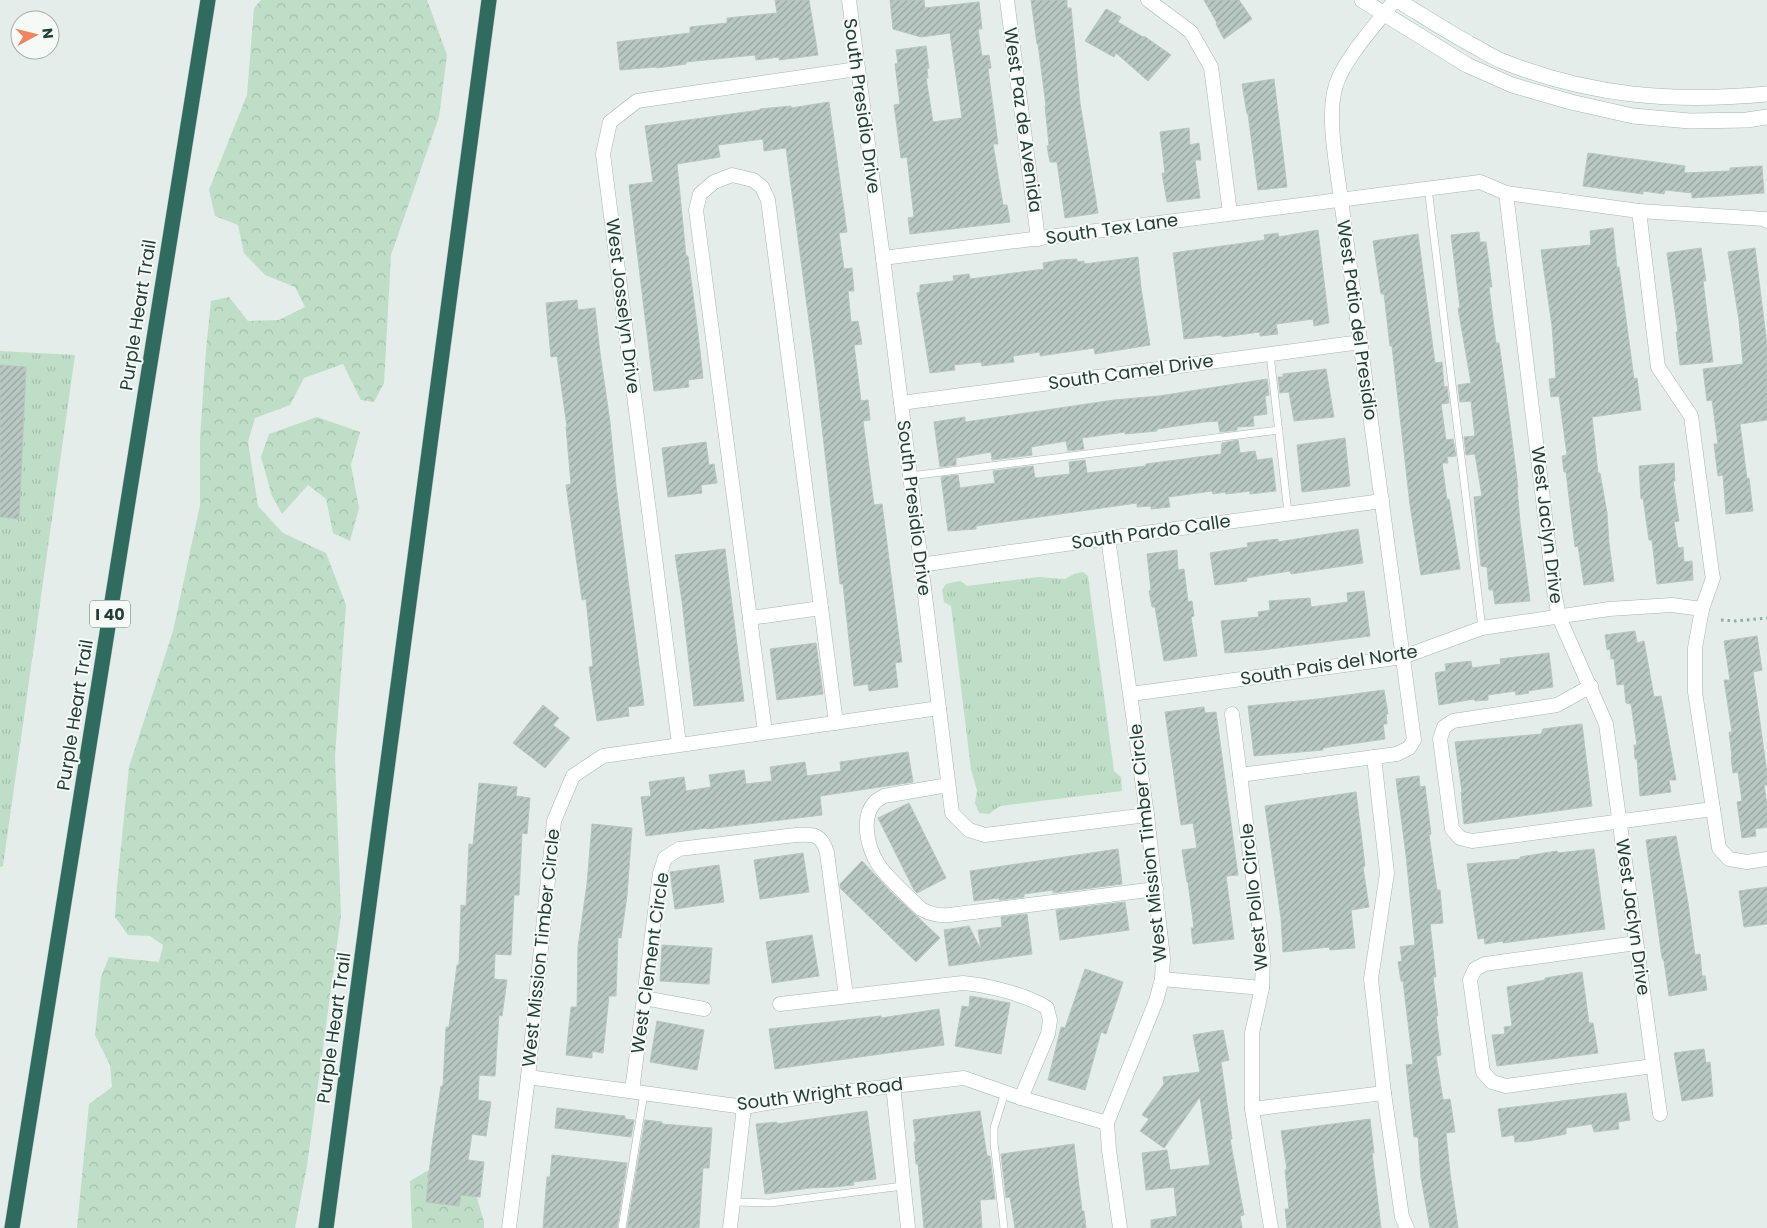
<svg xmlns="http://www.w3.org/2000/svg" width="1767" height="1228" font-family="Poppins,sans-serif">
<defs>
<pattern id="forest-crowns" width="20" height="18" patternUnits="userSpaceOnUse" patternTransform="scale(1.25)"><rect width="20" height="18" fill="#bedec7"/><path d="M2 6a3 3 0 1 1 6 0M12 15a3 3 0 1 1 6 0" fill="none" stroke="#a3c0ac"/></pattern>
<pattern id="park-tufts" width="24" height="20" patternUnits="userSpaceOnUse" patternTransform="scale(1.25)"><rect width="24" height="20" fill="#bedec7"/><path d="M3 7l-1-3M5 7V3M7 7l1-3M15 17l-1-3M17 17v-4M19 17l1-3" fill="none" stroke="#a3c0ac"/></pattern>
<pattern id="building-hatch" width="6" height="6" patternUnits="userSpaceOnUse" patternTransform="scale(1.25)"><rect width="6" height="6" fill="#b9c8c2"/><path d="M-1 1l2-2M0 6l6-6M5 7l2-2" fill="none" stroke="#96a49f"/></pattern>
</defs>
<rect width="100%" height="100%" fill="#e4ede9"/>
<!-- forest -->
<g fill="url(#forest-crowns)">
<polygon points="261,0 427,0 447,55 439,117 391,255 384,383 374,402 361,400 343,364 304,378 290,405 255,418 248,442 258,506 283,533 326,553 346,605 335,756 341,915 307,1166 295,1228 77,1228 89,1104 112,1087 110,1065 95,1035 101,977 109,957 159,962 163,945 150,936 128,935 115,917 117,886 129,767 173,631 200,505 200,438 206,350 211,301 229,297 248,321 279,320 305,307 295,287 265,275 244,253 238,225 215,216 209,190 247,95 254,8"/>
<polygon points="317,417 360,432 351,465 359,508 350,541 333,533 326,499 308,485 282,514 272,496 261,457 269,434"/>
<polygon points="463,1150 484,1222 484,1228 412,1228 410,1181"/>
</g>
<!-- park -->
<g fill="url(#park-tufts)">
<polygon points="0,351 75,355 3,866 0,867"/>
<polygon points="1083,572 1088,576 1114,771 1121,777 1122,791 1000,806 989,814 979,813 975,803 977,791 971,769 951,606 944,602 942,590 946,584 960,581 967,586 1038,577 1065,579 1074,574"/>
</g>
<!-- building -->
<g fill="url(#building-hatch)" stroke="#b7c7c0">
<polygon points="775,0 809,0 818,55 779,60 779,57 756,60 755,55 686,62 686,64 657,68 656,67 620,70 617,42 690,33 690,27 727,23 727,18 777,13"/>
<polygon points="890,0 924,0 925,8 979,2 982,29 978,29 982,56 989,55 991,68 988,69 998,144 993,144 1003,205 1007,205 1010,222 910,234 908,218 914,217 907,157 901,158 894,105 900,104 895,64 898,63 896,50 926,46 929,68 927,69 928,78 926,78 933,122 962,118 950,33 921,37 893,29"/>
<polygon points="1031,0 1067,0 1067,8 1071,8 1080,103 1098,213 1065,218 1057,162 1050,162 1047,146 1049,145 1045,106 1046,106 1038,44 1037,44"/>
<polygon points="1204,0 1239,0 1252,19 1224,39 1216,24 1217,23"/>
<polygon points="1106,9 1121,17 1118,22 1143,37 1144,36 1171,55 1148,81 1116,53 1114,57 1085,41"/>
<polygon points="1274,79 1287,187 1258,190 1248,114 1247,114 1242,84"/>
<polygon points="829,102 847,232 839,233 844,269 852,268 854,291 848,291 851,322 858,321 862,344 854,345 861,401 868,400 870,420 863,421 874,505 882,504 902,662 895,663 898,687 869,691 868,684 854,686 843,584 840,584 815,366 786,148 764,151 763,139 718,145 720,157 677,164 686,256 688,256 698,333 703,378 688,380 689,387 654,391 629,185 653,182 645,126 760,110 760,109 791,106 791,108"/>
<polygon points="1189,128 1190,145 1199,143 1201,160 1195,160 1200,198 1167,202 1162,173 1165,173 1160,132"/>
<polygon points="1588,153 1685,166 1684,173 1730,171 1730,168 1762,166 1764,193 1692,198 1692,193 1665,190 1664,194 1643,191 1643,194 1583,186"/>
<polygon points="1613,228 1617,268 1619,267 1634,379 1637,378 1641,410 1592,417 1598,473 1600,473 1607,513 1609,543 1614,581 1584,585 1578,546 1575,547 1566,472 1564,472 1562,456 1567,455 1559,396 1551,397 1549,379 1556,378 1552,326 1541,250 1591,245 1590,231"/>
<polygon points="1318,230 1329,323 1314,326 1313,319 1276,324 1278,334 1260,336 1260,332 1222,337 1222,335 1184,339 1173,253 1265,240 1264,235 1278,233 1279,237"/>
<polygon points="1479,232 1480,242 1486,242 1492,287 1489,287 1496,343 1499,343 1509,415 1518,487 1517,487 1520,522 1530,601 1495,604 1493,590 1489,590 1487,567 1481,566 1474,497 1482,496 1475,454 1466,455 1464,437 1475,436 1471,401 1460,402 1458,385 1471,383 1458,308 1460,308 1451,235"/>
<polygon points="1418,234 1435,363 1442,362 1444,387 1447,386 1449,403 1441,404 1446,440 1453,439 1456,456 1447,457 1448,463 1442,463 1447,500 1449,499 1460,569 1421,575 1410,505 1392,346 1390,346 1384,294 1381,294 1373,241"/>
<polygon points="1701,248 1706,281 1703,281 1713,362 1680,365 1676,332 1678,332 1667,253"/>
<polygon points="1755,248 1767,345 1767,420 1740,424 1747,479 1749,478 1753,511 1726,514 1723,475 1718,476 1714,444 1718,444 1712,400 1707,401 1703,369 1743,364 1739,320 1728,252"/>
<polygon points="1138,257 1141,288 1150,345 1095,354 1094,348 1040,356 1040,352 1013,356 1014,362 982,366 981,362 954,365 955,370 930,373 917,293 920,292 920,285 954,281 953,276 969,274 970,279 1044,269 1043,263 1060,260 1077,259 1077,262 1084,261 1084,264"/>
<polygon points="577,300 578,310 595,308 600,353 610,422 616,486 644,705 628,707 629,716 597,721 589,667 593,666 586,599 582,600 566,485 571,484 566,427 567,427 557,356 551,357 546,303"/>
<polygon points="0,365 26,367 19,519 0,517"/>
<polygon points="1326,369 1334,417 1294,421 1289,392 1280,393 1278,377 1283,377 1283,374"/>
<polygon points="1267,379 1269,395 1265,396 1267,414 1253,416 1254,426 1237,427 1237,430 1220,432 1218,421 1204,422 1157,429 1157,431 1125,434 1125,432 1082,438 1084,449 1068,451 1066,441 1031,447 1032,455 992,460 991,452 956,458 956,465 940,467 934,422 965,417 965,422 1114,400 1159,396"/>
<polygon points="1345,438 1350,486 1302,492 1297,445"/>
<polygon points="1238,440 1240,453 1255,451 1257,460 1272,458 1276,491 1250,494 1250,491 1226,494 1225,492 1213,494 1212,491 1168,497 1170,507 1151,509 1151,506 1137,507 1137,503 976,526 976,529 948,531 941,477 958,475 960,488 995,483 993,471 1033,466 1035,478 1070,474 1069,462 1085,460 1087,473 1146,466 1146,464 1221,454 1222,443"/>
<polygon points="706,442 709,465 714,464 717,483 701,485 702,493 668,497 662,448"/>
<polygon points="1674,463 1675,481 1673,481 1679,521 1674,522 1678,548 1683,547 1684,562 1692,561 1693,580 1657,584 1652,540 1649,540 1643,498 1641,499 1639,466"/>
<polygon points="1358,529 1363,563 1291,574 1290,571 1246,578 1247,581 1215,585 1210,553 1248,547 1247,543 1278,539 1278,542"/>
<polygon points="725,549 744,701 694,706 682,601 675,555"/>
<polygon points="1177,550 1178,570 1184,569 1188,602 1192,601 1194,616 1191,617 1197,656 1164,661 1155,607 1152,607 1149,591 1151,590 1147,554"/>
<polygon points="1364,591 1370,636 1263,650 1225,653 1221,621 1259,617 1258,612 1270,610 1269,601 1310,598 1311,607 1348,602 1347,593"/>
<polygon points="1635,631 1637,643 1644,641 1654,697 1661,696 1676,780 1669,780 1671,792 1640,796 1637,759 1635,759 1634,745 1637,745 1631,704 1626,703 1624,684 1617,685 1614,659 1611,659 1610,649 1607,650 1605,635"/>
<polygon points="1757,636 1762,670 1753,672 1767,773 1767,785 1764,785 1767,805 1767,827 1755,829 1756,836 1742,838 1737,802 1742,801 1738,772 1733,773 1731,757 1732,757 1729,732 1732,732 1724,680 1730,680 1724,641"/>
<polygon points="816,643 823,694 777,700 770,649"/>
<polygon points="1549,653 1553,687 1528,691 1529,693 1516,695 1515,691 1488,695 1488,700 1475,701 1474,699 1439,705 1435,673 1446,671 1445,664 1471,661 1472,668 1501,664 1500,659"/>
<polygon points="1384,690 1388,714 1386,714 1387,724 1383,724 1385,739 1323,748 1323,750 1254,756 1248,706 1318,699"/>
<polygon points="543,705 559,718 553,725 570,738 545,768 513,743"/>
<polygon points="1204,707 1205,713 1216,712 1238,875 1226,876 1234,939 1193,944 1191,928 1194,928 1188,882 1187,882 1182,850 1197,848 1193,823 1181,825 1165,712"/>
<polygon points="1582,724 1592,806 1464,824 1461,792 1462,792 1455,742 1541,734 1543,729"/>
<polygon points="908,752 913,782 820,796 822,815 707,829 707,828 646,836 641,797 651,796 649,782 684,777 686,791 711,787 709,775 744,770 746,784 772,781 770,767 805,762 807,776 841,771 840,762"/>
<polygon points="1419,776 1420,787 1425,786 1431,834 1429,835 1437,890 1440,890 1443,923 1430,924 1436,977 1433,977 1438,1016 1436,1016 1441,1055 1436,1056 1443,1100 1450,1099 1455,1132 1446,1133 1450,1173 1458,1228 1430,1228 1421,1178 1418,1137 1414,1137 1406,1065 1413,1064 1403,981 1401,981 1398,962 1402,961 1400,947 1415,945 1406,855 1396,779"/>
<polygon points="479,783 517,787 516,796 530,798 527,834 522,833 519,895 514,895 511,955 495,954 494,979 507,980 502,1016 499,1015 495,1076 479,1075 478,1100 491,1102 486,1136 472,1134 468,1160 484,1162 480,1197 461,1195 459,1206 426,1202 432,1146 441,1086 443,1086 446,1027 449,1027 457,965 459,965 461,905 466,906 469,844 473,845"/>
<polygon points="1356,792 1365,866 1363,867 1369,907 1351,910 1355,948 1330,950 1329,947 1283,952 1281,918 1265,806"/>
<polygon points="909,803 946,878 917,893 914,890 878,818"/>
<polygon points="592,824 632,828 627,895 621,938 618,937 616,996 609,996 603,1053 592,1051 592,1058 566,1055 571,1007 577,1007 578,947 587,884"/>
<polygon points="1676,836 1688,903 1695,955 1700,954 1702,976 1705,976 1707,990 1669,996 1664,961 1662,958 1646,840"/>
<polygon points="1118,849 1122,884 1053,893 1053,890 1024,894 1024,897 999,900 999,898 974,901 970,871"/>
<polygon points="1594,849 1605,929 1503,943 1503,941 1485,944 1484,938 1478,939 1467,864 1520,859 1520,857 1557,851 1558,853"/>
<polygon points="803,853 809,892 760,899 754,860"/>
<polygon points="862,861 892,893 940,938 916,962 840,888 840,884"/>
<polygon points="719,865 724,902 675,909 670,872"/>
<polygon points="1767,887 1767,924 1744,927 1739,891"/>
<polygon points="1125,902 1129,930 1060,940 1056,910"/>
<polygon points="1027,914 1032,954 949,966 944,930 969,926 981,950 978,930 1002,927 1001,917"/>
<polygon points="812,935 819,976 772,983 766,942"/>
<polygon points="662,945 712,948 709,984 660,981"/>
<polygon points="1085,969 1123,982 1106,1034 1101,1032 1085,1090 1048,1080 1061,1027 1065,1028"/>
<polygon points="1582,972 1589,1023 1593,1023 1598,1053 1497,1066 1492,1035 1505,1034 1504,1027 1512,1026 1507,987 1545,980 1545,978"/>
<polygon points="970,996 1010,1003 1001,1054 955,1046 962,1006 969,1007"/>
<polygon points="939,1009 944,1045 775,1069 769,1029 881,1016 881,1018"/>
<polygon points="657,1021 704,1030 697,1070 650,1062"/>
<polygon points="1223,1030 1229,1060 1221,1062 1232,1139 1230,1139 1244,1215 1240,1216 1242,1228 1151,1228 1151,1220 1177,1216 1174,1187 1146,1190 1142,1153 1167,1150 1170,1170 1210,1165 1200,1097 1164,1148 1140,1131 1149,1119 1142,1115 1164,1084 1163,1077 1200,1072 1193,1035"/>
<polygon points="1704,1049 1706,1063 1710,1062 1713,1096 1682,1101 1674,1053"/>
<polygon points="1626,1093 1630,1120 1618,1122 1619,1129 1594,1132 1592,1124 1566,1128 1566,1134 1529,1141 1515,1142 1514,1135 1502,1137 1498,1109"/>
<polygon points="557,1108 625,1116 625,1119 634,1120 631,1137 555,1128"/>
<polygon points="867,1111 876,1179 853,1182 854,1185 834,1187 810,1188 765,1194 756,1124 777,1122 777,1124"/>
<polygon points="980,1111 987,1156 990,1156 995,1199 980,1200 982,1228 924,1228 918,1164 916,1164 914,1142 916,1142 913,1120"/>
<polygon points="1370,1119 1374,1153 1372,1153 1381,1228 1287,1228 1285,1209 1289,1209 1285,1170 1287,1170 1281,1131"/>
<polygon points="645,1120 662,1122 662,1124 712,1128 709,1168 703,1168 699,1228 627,1228"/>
<polygon points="1074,1144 1082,1211 1084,1211 1086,1228 1015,1228 1010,1197 1006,1198 1001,1154"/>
<polygon points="552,1155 627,1163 617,1228 543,1228 547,1177 550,1177"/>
</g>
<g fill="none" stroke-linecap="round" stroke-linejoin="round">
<defs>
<g id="service">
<polyline points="1428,188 1482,628"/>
<polyline points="1270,354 1288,513"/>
<polyline points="910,476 1279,430"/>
<polyline points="734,1202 770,1203 903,1186"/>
<polyline points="622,1228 644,1093"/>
<polyline points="1004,1228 994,1143 994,1128 1005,1092"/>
</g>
<g id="minor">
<polyline points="849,0 883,258 952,813 969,830 985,835 1147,815"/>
<polyline points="1007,0 1038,239"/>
<polyline points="1148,0 1191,32 1211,67 1230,213"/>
<polyline points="1506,193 1554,591 1559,617 1606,724 1660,1114"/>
<polyline points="1639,211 1658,367 1691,416 1712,573 1713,578 1702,609 1695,648 1695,692 1719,848 1729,859 1747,862 1767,859"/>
<polyline points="883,258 1480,182 1506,193 1639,211 1765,219 1767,221"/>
<polyline points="901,403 1361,342"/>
<polyline points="1108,538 1147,815 1163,958 1162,979 1156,1001 1107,1123 1109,1150 1120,1228"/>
<polyline points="920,565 1108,538 1382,501"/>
<polyline points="750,618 821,608"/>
<polyline points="1591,686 1557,705 1453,721 1444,727 1440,739 1452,829 1460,838 1472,841 1713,809"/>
<polyline points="1131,694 1403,657 1482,628 1609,609 1672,605 1702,609"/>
<path d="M 1232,714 L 1240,775 L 1397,754 L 1409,748 L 1414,740 L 1341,200 C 1337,167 1326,116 1336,85 C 1344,59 1378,22 1395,0"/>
<polyline points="765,732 696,210 700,194 714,182 732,175 753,180 762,187 768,200 836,723"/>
<polyline points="679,744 603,154 610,122 637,101 857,69"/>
<polyline points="1374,757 1387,873 1371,979 1384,1093 1402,1217 1407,1228"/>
<polyline points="1240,775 1263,956 1262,988 1252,1033 1252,1109 1271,1228"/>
<path d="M 948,785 L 884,796 C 881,798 877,800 875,802 C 860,818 868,848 878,864 C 886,877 909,897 921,909 C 930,914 939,916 949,915 L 1156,889"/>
<polyline points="1636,943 1485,964 1475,969 1470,980 1483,1072 1492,1082 1506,1086 1653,1066"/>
<polyline points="1162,979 1262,988"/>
<polyline points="644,998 704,1009"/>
<path d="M 780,1004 L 963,983 C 987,985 1028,995 1047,1008 L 1050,1020 L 1048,1034 L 1021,1098"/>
<polyline points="528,1077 744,1107 815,1095 964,1078 1021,1098 1107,1123"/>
<polyline points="893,1085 908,1228"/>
<path d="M 632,1091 L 660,873 L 665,858 L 679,849 L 796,835 C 814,834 822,834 827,853 L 846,996"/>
<polyline points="1252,1109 1384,1093"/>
<polyline points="509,1228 528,1077 554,821 573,776 603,756 939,708"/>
<polyline points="730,1228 744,1107"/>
</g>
<g id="tertiary">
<polyline points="1362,0 1467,65 1512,85 1571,102 1633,116 1690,121 1747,120 1767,117"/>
<path d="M 1397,0 C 1422,15 1446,31 1472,45 C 1482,50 1492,57 1502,61 C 1589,96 1674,103 1767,94"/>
</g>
<g id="motorway">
<polyline points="12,1228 208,0"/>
<polyline points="326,1228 489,0"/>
</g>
</defs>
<!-- service casing -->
<use href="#service" stroke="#a7b5b0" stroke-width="8"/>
<!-- minor casing -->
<use href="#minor" stroke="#a7b5b0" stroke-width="15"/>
<!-- tertiary casing -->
<use href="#tertiary" stroke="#a7b5b0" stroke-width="16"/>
<!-- motorway casing -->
<use href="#motorway" stroke="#c2c9c7" stroke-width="16"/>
<!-- path -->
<polyline stroke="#85b0a3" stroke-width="3" stroke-dasharray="2.5 4" stroke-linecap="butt" points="1721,620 1736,621 1767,618"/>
<!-- service -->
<use href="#service" stroke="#fff" stroke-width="7"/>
<!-- minor -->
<use href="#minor" stroke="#fff" stroke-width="14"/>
<!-- tertiary -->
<use href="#tertiary" stroke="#fff" stroke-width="15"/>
<!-- motorway -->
<use href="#motorway" stroke="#306b60" stroke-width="15"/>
</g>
<g text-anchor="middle" stroke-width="4" stroke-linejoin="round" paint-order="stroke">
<!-- shield labels -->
<rect fill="#f5faf7" stroke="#637771" stroke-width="1" x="90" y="600.5" width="40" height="27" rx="4"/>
<g font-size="16" font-weight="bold" fill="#243f38">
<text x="110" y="620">I 40</text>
</g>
<!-- street labels -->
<g font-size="18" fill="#243f38" stroke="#f5faf7">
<text transform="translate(862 106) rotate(82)" y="6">South Presidio Drive</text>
<text transform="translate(1023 120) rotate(82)" y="6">West Paz de Avenida</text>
<text transform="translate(1112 229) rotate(-8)" y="6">South Tex Lane</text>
<text transform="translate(623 306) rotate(83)" y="6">West Josselyn Drive</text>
<text transform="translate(138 315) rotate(-81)" y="6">Purple Heart Trail</text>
<text transform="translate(1357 320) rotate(82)" y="6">West Patio del Presidio</text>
<text transform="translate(1131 372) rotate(-8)" y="6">South Camel Drive</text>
<text transform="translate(914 508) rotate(83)" y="6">South Presidio Drive</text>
<text transform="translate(1547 525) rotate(83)" y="6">West Jaclyn Drive</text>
<text transform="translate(1151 532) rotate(-8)" y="6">South Pardo Calle</text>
<text transform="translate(1329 665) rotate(-9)" y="6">South Pais del Norte</text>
<text transform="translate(75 715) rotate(-81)" y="6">Purple Heart Trail</text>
<text transform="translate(1148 843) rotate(-96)" y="6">West Mission Timber Circle</text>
<text transform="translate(1254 897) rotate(-96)" y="6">West Pollo Circle</text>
<text transform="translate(1633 917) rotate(82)" y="6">West Jaclyn Drive</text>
<text transform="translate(541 948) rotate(-84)" y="6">West Mission Timber Circle</text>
<text transform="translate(650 963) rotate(-82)" y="6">West Clement Circle</text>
<text transform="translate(334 1028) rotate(-82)" y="6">Purple Heart Trail</text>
<text transform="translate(820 1094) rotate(-7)" y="6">South Wright Road</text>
</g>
</g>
<!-- north arrow -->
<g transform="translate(35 35) rotate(83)"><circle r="24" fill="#f5faf7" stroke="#a1afab"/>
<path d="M0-4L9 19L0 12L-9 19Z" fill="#ef8661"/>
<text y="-8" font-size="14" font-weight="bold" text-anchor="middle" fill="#243f38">N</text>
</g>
</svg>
